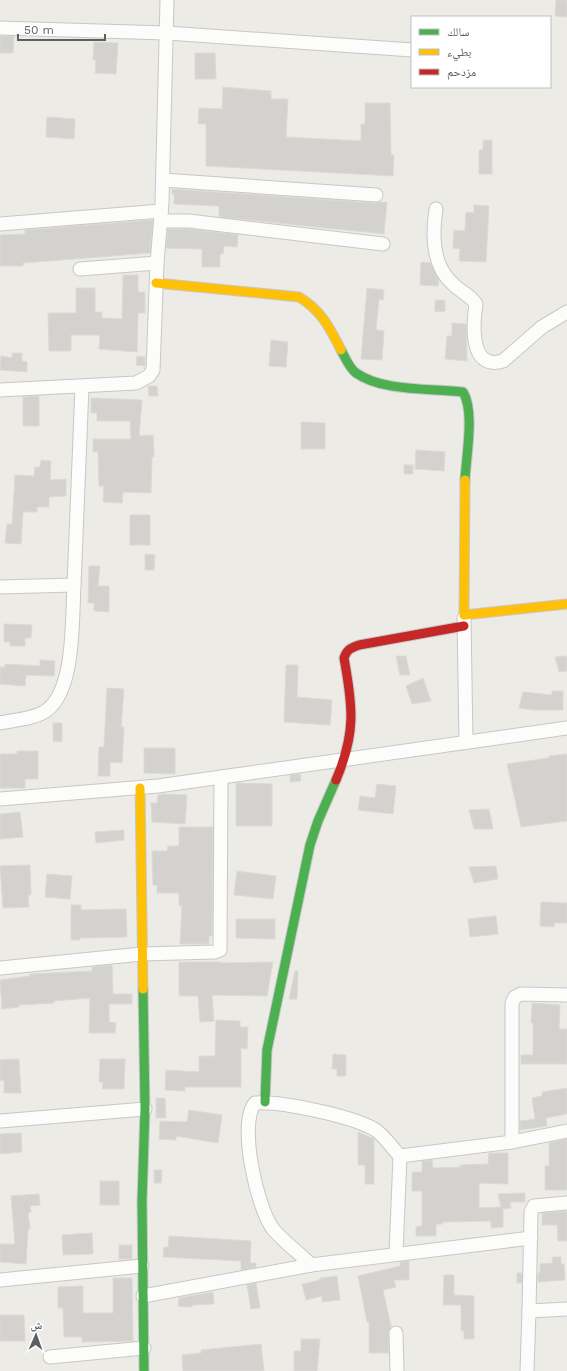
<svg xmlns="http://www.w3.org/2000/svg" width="567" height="1371" font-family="'Work Sans','Noto Naskh Arabic',sans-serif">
<rect width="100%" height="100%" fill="#ecebe6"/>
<!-- building -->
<g fill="#d3d2cf" stroke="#dcdad6">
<polygon points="556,0 567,0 567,17 555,16"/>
<polygon points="0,36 14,36 13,53 0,53"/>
<polygon points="94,42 118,43 116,74 95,73 96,60 93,60"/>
<polygon points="195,53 215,53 216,79 195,79"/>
<polygon points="223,87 271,91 271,99 288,99 286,137 361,141 361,124 365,124 365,103 390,103 391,155 394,155 393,176 206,166 206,124 198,124 199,108 222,109"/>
<polygon points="47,117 75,119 74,139 46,137"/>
<polygon points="483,140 492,140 492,174 479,174 479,150 483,150"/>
<polygon points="172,189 375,203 387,202 384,234 219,217 219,206 174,204 174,194 172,194"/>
<polygon points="474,205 489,206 486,262 459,261 460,249 453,248 454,230 465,231 466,212 474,213"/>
<polygon points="153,220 150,253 23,263 23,266 0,266 0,235 25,234 25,230"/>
<polygon points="168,229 189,229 238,235 237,247 224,246 223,254 220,254 220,267 202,267 202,249 166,248"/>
<polygon points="421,262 430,263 439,280 438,286 420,285"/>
<polygon points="123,275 138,275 138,292 145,292 145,313 138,313 137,352 99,349 100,335 71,335 71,351 49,351 48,313 76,313 76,288 95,288 95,312 102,312 102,318 122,319"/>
<polygon points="367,288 384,290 383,300 379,299 376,330 384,331 382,360 361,359"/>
<polygon points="435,300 445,300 445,311 435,312"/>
<polygon points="452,323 466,324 467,361 445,359 447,336 452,336"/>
<polygon points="271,340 288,342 286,367 269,366"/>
<polygon points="12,353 22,353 22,361 27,362 27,372 0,370 1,356 12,358"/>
<polygon points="137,356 145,357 145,366 136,365"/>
<polygon points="148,386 157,386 158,396 149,396"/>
<polygon points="39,396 39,426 23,426 23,397"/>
<polygon points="91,398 142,400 139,436 153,435 154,457 152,457 151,493 123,492 122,503 103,502 104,486 99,486 98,452 93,452 93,439 131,439 130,421 97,421 97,413 91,413"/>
<polygon points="301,422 325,423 325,449 301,449"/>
<polygon points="416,450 445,452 444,471 415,469"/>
<polygon points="41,460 51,461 50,480 66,479 66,496 49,497 49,507 37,507 37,512 23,512 21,544 5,543 7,524 12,524 15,475 34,476 35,467 40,467"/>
<rect x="404" y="465" width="9" height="9"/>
<rect x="130" y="515" width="20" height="30"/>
<polygon points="145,554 155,555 154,570 145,570"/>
<polygon points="89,566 100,566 98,586 109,586 109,612 94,611 94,603 88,603"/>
<polygon points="4,624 32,625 31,638 25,638 25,646 10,646 10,642 4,642"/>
<polygon points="396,656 406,656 410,675 400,675"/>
<polygon points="567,656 567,671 559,672 555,657"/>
<polygon points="40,660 55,661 54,676 26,675 25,686 0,684 0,667 5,667 5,664 40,666"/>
<polygon points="286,665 298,665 297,697 332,700 330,725 284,722"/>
<polygon points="423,678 431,701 412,704 406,686"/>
<polygon points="107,688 124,689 121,727 124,727 122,763 110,762 110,776 98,776 99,747 104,747"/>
<polygon points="552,691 563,691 563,710 534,710 519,708 523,692 552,695"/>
<polygon points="53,723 62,723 62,742 53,741"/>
<polygon points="144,748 175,748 175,774 144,773"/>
<polygon points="17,751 38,751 38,779 25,779 25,788 0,788 0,754 17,754"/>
<polygon points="567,754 567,821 521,827 507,764 549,758 549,756"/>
<polygon points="300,774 301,781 290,782 290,775"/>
<polygon points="236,783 272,784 272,826 236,826"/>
<polygon points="377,784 396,786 393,814 358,810 360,796 375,798"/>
<polygon points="164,794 187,795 185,824 152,822 151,803 157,803 158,795"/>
<polygon points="489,809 493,829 474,829 469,810"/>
<polygon points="20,812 23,837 0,839 0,814"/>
<polygon points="179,827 213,827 212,936 209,936 209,944 180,944 182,906 179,906 179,893 157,893 157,885 153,885 152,851 167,851 168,846 179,846"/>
<polygon points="124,830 124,840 96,843 95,832"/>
<polygon points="30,865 31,895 28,895 29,907 3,908 0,866"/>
<polygon points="496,866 498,879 474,883 469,867"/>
<polygon points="237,871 276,876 273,899 234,895"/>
<polygon points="47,874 72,876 70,899 45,897"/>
<polygon points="541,902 567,903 567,923 554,923 554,927 540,926"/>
<polygon points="71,905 81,905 81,910 126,909 127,937 80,938 80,940 71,940"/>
<polygon points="496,916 498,934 470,937 468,919"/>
<polygon points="236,919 275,919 275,939 236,938"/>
<polygon points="179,962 220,962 220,963 273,962 267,996 212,995 214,1021 200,1022 198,996 179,996"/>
<polygon points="112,965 113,994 132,994 132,1004 109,1004 109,1022 116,1023 115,1033 89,1033 90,998 54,1001 54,1003 19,1005 19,1007 2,1009 0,980 30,976 30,974 92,971 92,967"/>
<polygon points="295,971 298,971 297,999 289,999"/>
<polygon points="532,1003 560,1005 559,1029 567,1029 567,1064 521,1064 521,1055 533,1055 533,1023 531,1023"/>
<polygon points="216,1020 240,1021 240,1027 248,1027 247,1049 241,1048 241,1087 185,1087 185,1091 165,1090 166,1070 199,1072 199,1056 215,1056"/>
<polygon points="333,1054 346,1055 346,1076 337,1076 337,1069 332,1069"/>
<polygon points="19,1059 21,1093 4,1093 4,1080 0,1081 0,1060"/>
<polygon points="100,1059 125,1059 124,1089 102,1089 103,1082 99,1082"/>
<polygon points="567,1088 567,1114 546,1118 547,1126 520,1130 520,1121 535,1119 532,1098 542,1096 542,1092"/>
<polygon points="156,1098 165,1098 166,1118 156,1118"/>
<polygon points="189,1110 222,1115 218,1143 176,1136 176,1140 159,1139 160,1121 187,1122"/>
<polygon points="358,1132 374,1139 374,1184 365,1184 365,1165 358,1165"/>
<polygon points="21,1133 22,1152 0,1154 0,1134"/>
<polygon points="567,1139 567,1190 545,1190 545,1166 549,1166 549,1143"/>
<polygon points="489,1153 508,1153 508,1184 479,1183 479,1208 501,1207 498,1194 525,1193 525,1202 510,1202 511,1208 503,1209 503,1227 491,1228 491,1221 443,1222 443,1224 436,1224 436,1236 416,1236 416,1227 422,1226 422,1191 412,1191 412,1172 422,1172 422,1161 432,1160 433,1168 461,1167 460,1165 488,1164"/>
<polygon points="154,1170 162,1170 161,1183 154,1183"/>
<rect x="100" y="1181" width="19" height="24"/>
<polygon points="39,1194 40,1205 30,1206 31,1212 28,1213 30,1229 28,1229 26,1264 0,1262 0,1244 15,1244 11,1196"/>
<polygon points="567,1211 567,1241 558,1241 557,1225 542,1225 542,1213"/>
<polygon points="92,1233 93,1254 63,1255 62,1235"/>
<polygon points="169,1236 251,1241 250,1263 256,1263 256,1267 241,1270 241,1261 163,1257 164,1247 168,1247"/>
<rect x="119" y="1245" width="13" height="14"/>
<polygon points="552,1257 561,1257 561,1264 564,1264 565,1280 538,1282 538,1273 540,1273 540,1264 553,1263"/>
<polygon points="409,1261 409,1280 394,1280 396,1287 383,1290 391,1326 388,1333 389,1353 369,1353 369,1321 367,1322 358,1276 400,1266 400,1262"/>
<rect x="517" y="1273" width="5" height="10"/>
<polygon points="444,1275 454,1275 454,1295 474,1296 474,1339 464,1339 464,1331 461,1331 461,1305 443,1305"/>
<polygon points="337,1276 340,1300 322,1302 322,1296 306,1300 302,1284 320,1280 320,1278"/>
<polygon points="113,1278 132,1278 133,1341 82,1342 82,1337 64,1337 63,1308 58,1308 58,1287 83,1286 83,1313 113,1313"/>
<polygon points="256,1283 260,1308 251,1309 247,1285"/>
<polygon points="213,1292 214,1304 192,1305 192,1307 178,1306 179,1298"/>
<polygon points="0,1315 24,1315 25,1341 0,1341"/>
<polygon points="301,1339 320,1339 317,1371 294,1371 294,1351 301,1351"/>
<polygon points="261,1344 264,1371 183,1371 182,1355 201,1353 201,1350"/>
</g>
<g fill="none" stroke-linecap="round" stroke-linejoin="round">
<defs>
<g id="street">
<polyline points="0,28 167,33 412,50"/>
<polyline points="163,180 376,195"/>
<path d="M 436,209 C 432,235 432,266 453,284 C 461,292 470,295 476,304 C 473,324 469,371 503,361 L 542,327 L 567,312"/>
<polyline points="161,221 189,221 383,244"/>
<polyline points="0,224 161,211"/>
<polyline points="80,269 157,263"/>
<polyline points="0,390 136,383 149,376 153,370 157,263 162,203 167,0"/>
<polyline points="0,587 74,585 82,387"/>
<polyline points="464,618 466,742"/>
<path d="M 0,723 C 14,720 35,719 47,710 C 75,689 72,619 74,585"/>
<polyline points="0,799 158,786 567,728"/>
<polyline points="0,968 142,954 215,952 220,950 221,777"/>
<polyline points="0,1121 145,1109"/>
<polyline points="512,1142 512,1003 515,997 521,994 567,995"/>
<polyline points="400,1156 512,1142 567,1131"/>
<polyline points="567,1203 534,1206 531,1212 529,1311 567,1309"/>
<path d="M 311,1265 C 299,1253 284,1242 273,1229 C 257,1208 238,1124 255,1103 C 281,1101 351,1116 374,1129 C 384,1135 392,1148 400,1156 L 396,1253"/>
<polyline points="0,1280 142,1266"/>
<polyline points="143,1296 311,1265 531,1238"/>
<polyline points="396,1333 397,1371"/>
<polyline points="50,1357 144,1348"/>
<polyline points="527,1371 529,1311"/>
</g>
<g id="fast">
<path d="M 341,350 C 345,357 349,368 356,373 C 383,392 432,388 463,392 C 475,411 466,457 465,480"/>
<polyline points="143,989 145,1109 142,1201 144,1371"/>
<polyline points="265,1102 267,1050 310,845 318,821 336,780"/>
</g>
<g id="slow">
<path d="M 156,283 L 299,297 C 321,310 330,328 341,350"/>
<polyline points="465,480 464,615 567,604"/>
<polyline points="140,788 143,989"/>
</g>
<path id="jam" d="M 336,780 C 356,733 353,707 344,658 C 347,649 351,648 359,645 L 464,626"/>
</defs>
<!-- street casing -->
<use href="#street" stroke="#c8c7c7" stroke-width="15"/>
<!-- fast casing -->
<use href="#fast" stroke="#c7c7c7" stroke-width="11"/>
<!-- slow casing -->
<use href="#slow" stroke="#c7c7c7" stroke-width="11"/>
<!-- jam casing -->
<use href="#jam" stroke="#c7c7c7" stroke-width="11"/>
<!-- street -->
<use href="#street" stroke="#fcfcfb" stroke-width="13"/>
<!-- fast -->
<use href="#fast" stroke="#4caf50" stroke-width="9"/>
<!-- slow -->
<use href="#slow" stroke="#ffc107" stroke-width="9"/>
<!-- jam -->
<use href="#jam" stroke="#c62828" stroke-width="9"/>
</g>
<!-- legend -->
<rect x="411" y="16" width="140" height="72" fill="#ffffff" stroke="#bebfc1"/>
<rect x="419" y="29" width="20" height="6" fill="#4caf50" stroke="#bebfc1"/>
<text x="447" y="36" font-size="12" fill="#5c5f64">سالك</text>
<rect x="419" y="49" width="20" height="6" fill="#ffc107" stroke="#bebfc1"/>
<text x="447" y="56" font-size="12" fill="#5c5f64">بطيء</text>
<rect x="419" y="69" width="20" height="6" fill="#c62828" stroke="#bebfc1"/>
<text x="447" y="76" font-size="12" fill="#5c5f64">مزدحم</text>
<!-- north arrow -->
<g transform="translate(36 1335) rotate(2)" stroke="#ffffff" stroke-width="3" paint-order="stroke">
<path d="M0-3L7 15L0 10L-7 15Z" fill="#5c5f64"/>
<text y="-6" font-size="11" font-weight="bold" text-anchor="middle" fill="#5c5f64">ش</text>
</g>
<!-- scale -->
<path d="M18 34v6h87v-6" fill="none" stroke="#5c5f64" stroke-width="2"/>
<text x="24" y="34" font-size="12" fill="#5c5f64" stroke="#ffffff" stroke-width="3" paint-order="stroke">50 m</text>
</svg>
